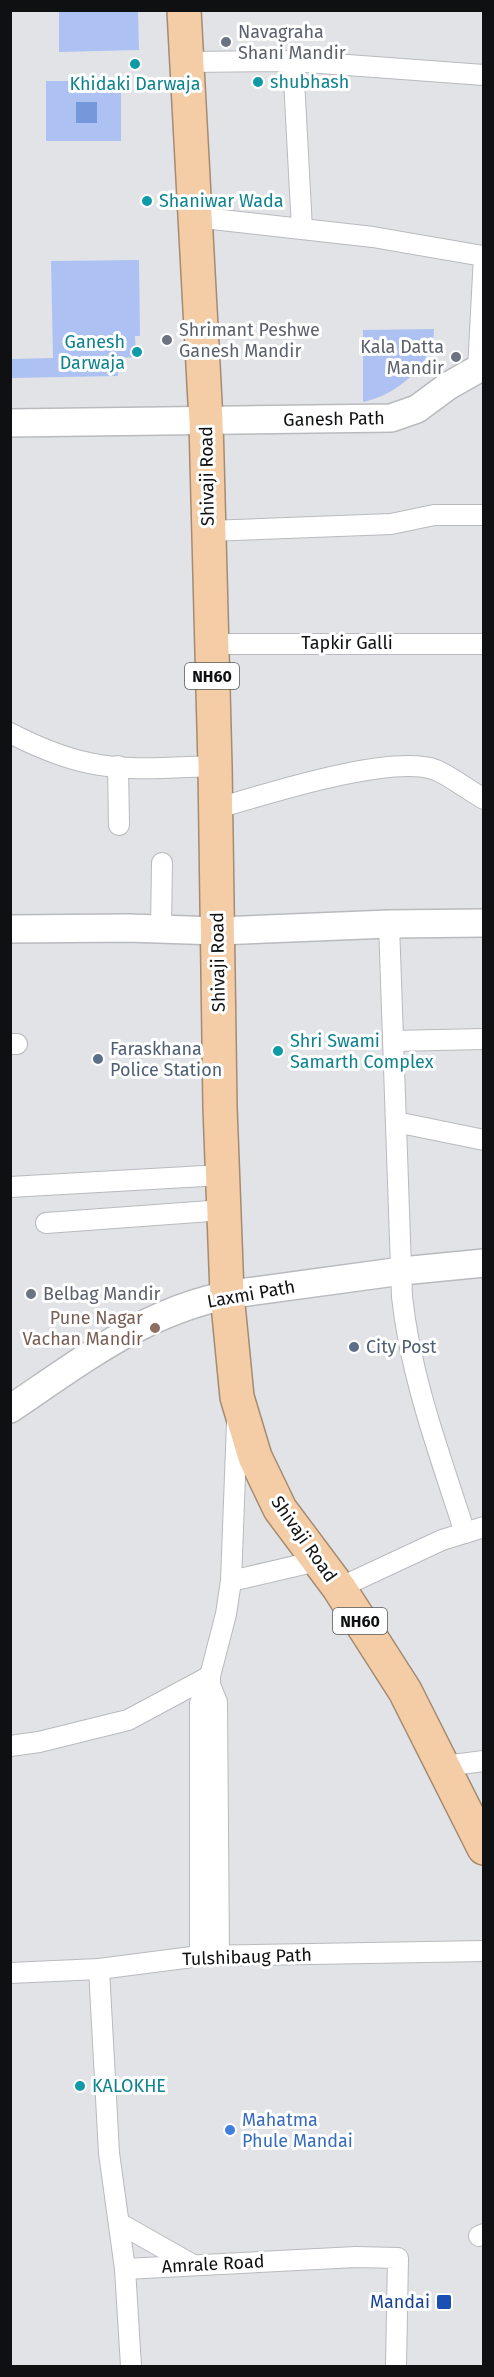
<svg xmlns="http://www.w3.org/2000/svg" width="494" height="2377" font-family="'Fira Sans',sans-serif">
<rect width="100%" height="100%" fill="#e1e3e7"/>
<!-- green -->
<g fill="#adc2f3">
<polygon points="59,11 138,11 139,50 59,52"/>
<rect x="46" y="81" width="75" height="60"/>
<polygon points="139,260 140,336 135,336 136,357 118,358 118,376 11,378 11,359 53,358 51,261"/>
<path d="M 434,329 C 435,364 395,396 363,402 L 363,330 Z"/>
</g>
<!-- water -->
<rect fill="#7597db" x="76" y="102" width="21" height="21"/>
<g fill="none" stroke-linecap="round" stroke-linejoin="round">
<defs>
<g id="street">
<polyline points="293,61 484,75"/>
<polyline points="187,62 293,61 302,229"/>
<polyline points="195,217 373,237 483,256"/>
<polyline points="478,369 484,256"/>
<polyline points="208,531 391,524 434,515 484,515"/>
<polyline points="211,644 484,644"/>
<path d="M 10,733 C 35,746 61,757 89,763 C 130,772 174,767 215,766"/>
<polyline points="118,766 119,825"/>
<path d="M 215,809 C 263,795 392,753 436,770 C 452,777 468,790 484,799"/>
<path d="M 389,924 L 402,1297 C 411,1379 440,1455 465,1533"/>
<polyline points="161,929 162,863"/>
<polyline points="393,1041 484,1039"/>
<polyline points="10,1044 17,1044"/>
<polyline points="396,1122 484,1140"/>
<polyline points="10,1187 222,1175"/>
<polyline points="46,1223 224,1210"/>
<polyline points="231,1581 317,1561"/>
<polyline points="339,1588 442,1540 484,1527"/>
<polyline points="10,1746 39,1742 128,1720 210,1676"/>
<polyline points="444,1766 484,1761"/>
<polyline points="200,1956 200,1703 210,1685"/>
<polyline points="219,1956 217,1702 210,1685 210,1676 226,1614 231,1581 237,1423"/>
<polyline points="99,1969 109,2153 125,2269"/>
<polyline points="10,1973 99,1969 200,1956 484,1951"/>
<polyline points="119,2223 193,2265"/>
<polyline points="479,2236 484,2234"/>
<polyline points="131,2366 125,2269 356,2257 398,2258 396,2366"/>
</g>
<g id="secondary">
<polyline points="10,423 391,418 417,409 448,386 478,369 484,368"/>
<polyline points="10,929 128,928 218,931 389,924 484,923"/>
<path d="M 10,1409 C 86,1358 154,1304 247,1292 L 402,1271 L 484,1263"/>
</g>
<polyline id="highway" points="184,10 206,421 215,766 220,1107 227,1294 237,1397 255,1457 280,1509 339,1588 405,1691 484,1848"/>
</defs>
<!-- street casing -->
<use href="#street" stroke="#b9babe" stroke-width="22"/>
<!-- secondary casing -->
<use href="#secondary" stroke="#b9babe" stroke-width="30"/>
<!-- highway casing -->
<use href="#highway" stroke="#a48b72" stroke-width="36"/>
<!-- street -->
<use href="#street" stroke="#fff" stroke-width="20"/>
<!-- secondary -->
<use href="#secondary" stroke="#fff" stroke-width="27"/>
<!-- highway -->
<use href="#highway" stroke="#f4cda6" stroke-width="33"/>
</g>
<!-- markers -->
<g fill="#6b7280" stroke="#fff" stroke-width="2">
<circle cx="226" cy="42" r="6"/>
<circle cx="167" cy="340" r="6"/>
<circle cx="456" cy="357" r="6"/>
<circle cx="31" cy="1294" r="6"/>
</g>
<g fill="#0f9aa8" stroke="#fff" stroke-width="2">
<circle cx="135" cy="64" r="6"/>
<circle cx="258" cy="82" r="6"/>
<circle cx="147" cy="201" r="6"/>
<circle cx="137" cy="352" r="6"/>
<circle cx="278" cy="1051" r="6"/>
<circle cx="80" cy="2086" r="6"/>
</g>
<g fill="#5c6f8a" stroke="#fff" stroke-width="2">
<circle cx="98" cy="1059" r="6"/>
<circle cx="354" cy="1347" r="6"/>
</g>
<circle fill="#8d6e63" stroke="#fff" stroke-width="2" cx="155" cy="1328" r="6"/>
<circle fill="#3f7fe0" stroke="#fff" stroke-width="2" cx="230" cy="2130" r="6"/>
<rect fill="#1a4fb4" stroke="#fff" stroke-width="2" x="436" y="2294" width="16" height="16" rx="3"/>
<g text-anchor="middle" stroke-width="6" stroke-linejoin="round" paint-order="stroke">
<!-- shield labels -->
<g fill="#fff" stroke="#575858" stroke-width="1.5">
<rect x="185" y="663" width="54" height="26" rx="4.5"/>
<rect x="333" y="1608" width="54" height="26" rx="4.5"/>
</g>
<g font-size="16" font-weight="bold" fill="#0f1011">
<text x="212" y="682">NH60</text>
<text x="360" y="1627">NH60</text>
</g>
<!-- worship labels -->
<g font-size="18" fill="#5b616d" stroke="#fff" text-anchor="start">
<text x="238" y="38">Navagraha<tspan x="238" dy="21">Shani Mandir</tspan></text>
<text x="179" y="336">Shrimant Peshwe<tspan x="179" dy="21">Ganesh Mandir</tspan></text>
<text x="444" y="353" text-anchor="end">Kala Datta<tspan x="444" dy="21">Mandir</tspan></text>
<text x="43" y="1300">Belbag Mandir</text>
</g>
<!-- culture labels -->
<g font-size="18" fill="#0d838f" stroke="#fff" text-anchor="start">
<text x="270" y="88">shubhash</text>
<text x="135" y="90" text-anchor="middle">Khidaki Darwaja</text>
<text x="159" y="207">Shaniwar Wada</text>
<text x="125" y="348" text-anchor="end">Ganesh<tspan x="125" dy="21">Darwaja</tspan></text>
<text x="290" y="1047">Shri Swami<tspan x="290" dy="21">Samarth Complex</tspan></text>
<text x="92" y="2092">KALOKHE</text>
</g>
<!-- street labels -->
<g font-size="18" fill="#0f1011" stroke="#fff">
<text transform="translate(334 419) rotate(-1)" y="6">Ganesh Path</text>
<text transform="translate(207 476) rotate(-91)" y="6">Shivaji Road</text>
<text x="347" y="649">Tapkir Galli</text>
<text transform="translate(218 962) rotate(-91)" y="6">Shivaji Road</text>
<text transform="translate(251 1294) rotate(-10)" y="6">Laxmi Path</text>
<text transform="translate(304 1539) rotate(55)" y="6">Shivaji Road</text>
<text transform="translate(247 1957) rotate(-2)" y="6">Tulshibaug Path</text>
<text transform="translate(213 2264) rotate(-3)" y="6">Amrale Road</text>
</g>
<!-- service labels -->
<g font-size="18" fill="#4e5e75" stroke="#fff" text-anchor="start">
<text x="110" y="1055">Faraskhana<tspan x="110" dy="21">Police Station</tspan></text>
<text x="366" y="1353">City Post</text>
</g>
<!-- education labels -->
<g font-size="18" fill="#785e54" stroke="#fff" text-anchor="end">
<text x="143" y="1324">Pune Nagar<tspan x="143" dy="21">Vachan Mandir</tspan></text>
</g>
<!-- shop labels -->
<g font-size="18" fill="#366cbe" stroke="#fff" text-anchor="start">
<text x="242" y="2126">Mahatma<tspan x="242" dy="21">Phule Mandai</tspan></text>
</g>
<!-- transit labels -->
<g font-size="18" fill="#164399" stroke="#fff" text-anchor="end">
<text x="430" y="2308">Mandai</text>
</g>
</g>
<!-- border -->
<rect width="494" height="2377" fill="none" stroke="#0f1011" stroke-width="24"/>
</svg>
